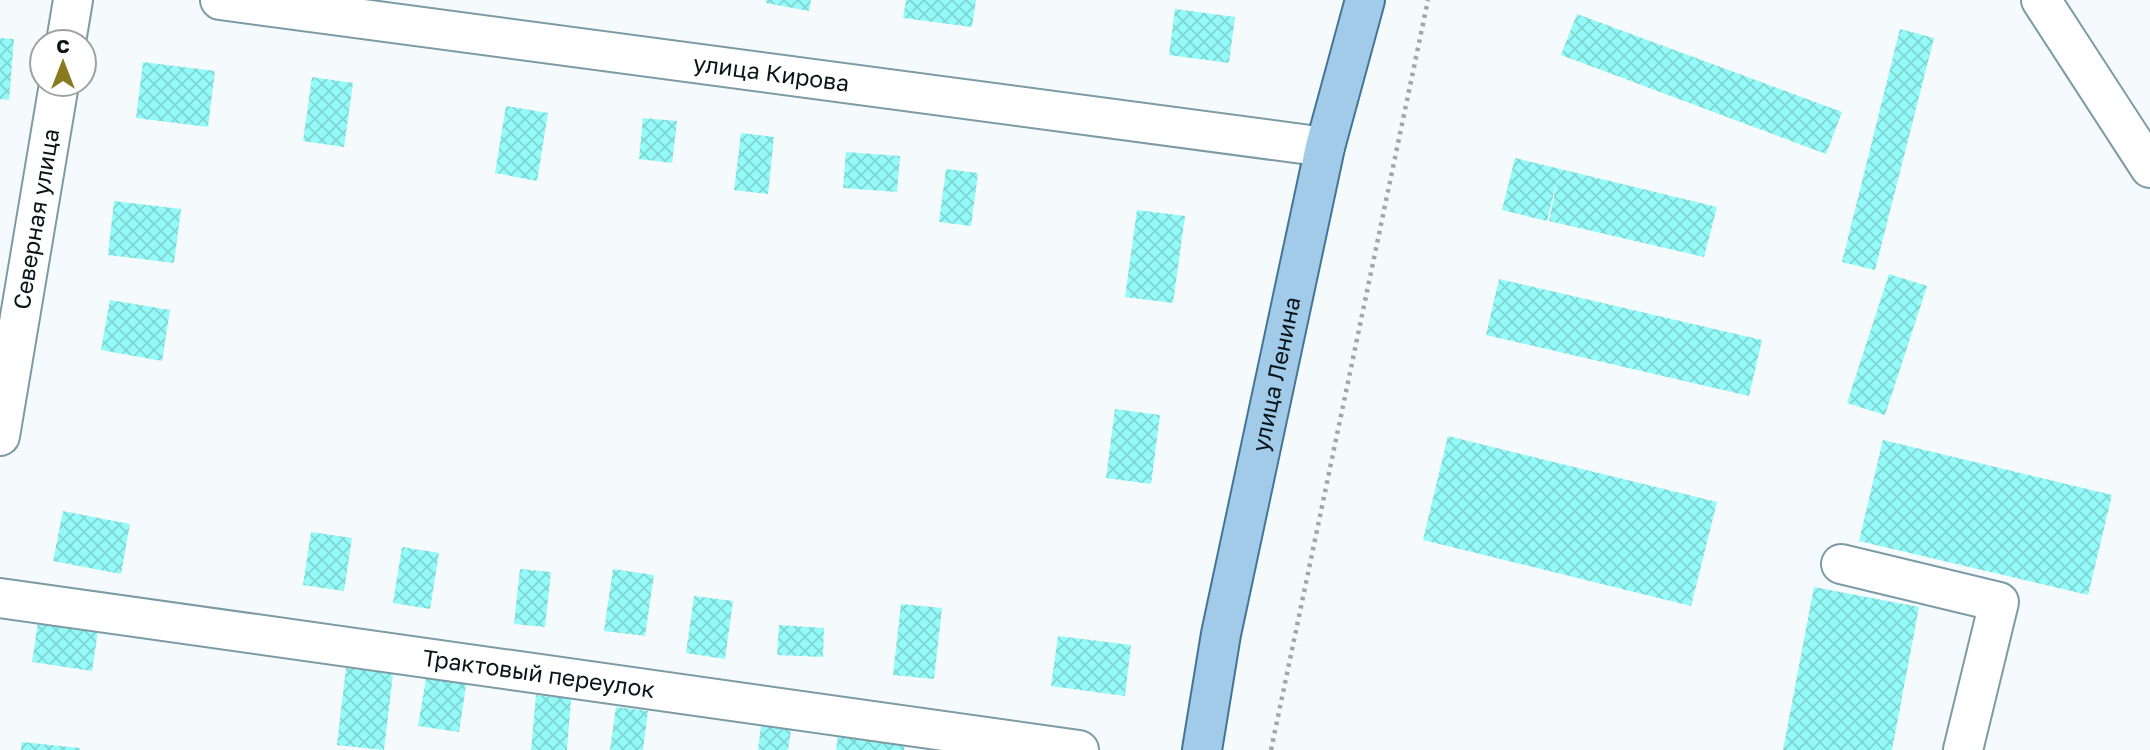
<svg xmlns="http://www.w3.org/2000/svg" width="2150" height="750" font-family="'Golos Text',sans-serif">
<defs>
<pattern id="building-cross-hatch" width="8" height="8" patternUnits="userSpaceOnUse" patternTransform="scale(1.75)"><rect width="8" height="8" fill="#94faf8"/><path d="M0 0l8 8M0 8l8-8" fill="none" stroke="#7ed5d4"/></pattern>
</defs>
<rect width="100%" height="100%" fill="#f5fbfd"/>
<!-- building -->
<g fill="url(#building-cross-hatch)">
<polygon points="766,0 811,0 809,11 766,3"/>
<polygon points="906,0 976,0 972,27 903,18"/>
<polygon points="1175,9 1235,17 1229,63 1169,55"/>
<polygon points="1577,14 1842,112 1826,154 1561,55"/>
<polygon points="1900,29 1934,38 1875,270 1842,262"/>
<polygon points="0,38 14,39 9,100 0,99"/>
<polygon points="143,62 215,71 208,127 136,118"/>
<polygon points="312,77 353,83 344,147 303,141"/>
<polygon points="506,106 548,113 537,181 495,173"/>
<polygon points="643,118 677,121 672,163 639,159"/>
<polygon points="741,133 774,137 768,194 734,190"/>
<polygon points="846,152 900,156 897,192 843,188"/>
<polygon points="1515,158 1717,207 1704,257 1549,221 1559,172 1547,221 1502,210"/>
<polygon points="946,169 978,173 971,226 939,222"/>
<polygon points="114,201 181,209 174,263 108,255"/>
<polygon points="1137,210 1185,216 1173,303 1125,297"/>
<polygon points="1889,274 1927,286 1885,415 1847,403"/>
<polygon points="1499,279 1762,340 1749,396 1486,335"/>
<polygon points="110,300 170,310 162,361 101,350"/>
<polygon points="1115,409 1160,415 1151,484 1106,478"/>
<polygon points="1448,436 1717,502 1691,606 1423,540"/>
<polygon points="1883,440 2112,495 2088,595 1859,541"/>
<polygon points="63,511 130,524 121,574 53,561"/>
<polygon points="311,532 352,538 344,591 303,585"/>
<polygon points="402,547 439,553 430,609 393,603"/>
<polygon points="520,569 551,572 545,627 514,624"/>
<polygon points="613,569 654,575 645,636 604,631"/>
<polygon points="1814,587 1919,607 1892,750 1783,750"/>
<polygon points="694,596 733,601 725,659 686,653"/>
<polygon points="901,604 942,608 934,679 893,675"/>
<polygon points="38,622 98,631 92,671 32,662"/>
<polygon points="779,625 824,628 823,657 777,655"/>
<polygon points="1058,636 1131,645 1125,696 1051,686"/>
<polygon points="346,668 393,674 384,750 337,745"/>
<polygon points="427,673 467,679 459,732 418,726"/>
<polygon points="536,695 571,699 567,750 531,750"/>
<polygon points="616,707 648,711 643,750 610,750"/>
<polygon points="762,719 792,724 788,750 758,750"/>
<polygon points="839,730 905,739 904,750 836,750"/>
<polygon points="22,742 80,748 80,750 21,750"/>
</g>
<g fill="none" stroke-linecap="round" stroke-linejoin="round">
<defs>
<g id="minor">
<path id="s1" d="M 220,0 L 1325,147"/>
<polyline points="2041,0 2150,168"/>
<polyline points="66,42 73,0"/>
<path id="s2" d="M 0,436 L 59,84"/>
<polyline points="1841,564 1999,602 1963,750"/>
<path id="s3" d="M 0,598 L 1079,750"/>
</g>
<g id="major">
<path id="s4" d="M 1202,750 L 1221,634 L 1325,147 L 1365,0"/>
</g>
</defs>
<!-- minor casing -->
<use href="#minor" stroke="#7c9ba5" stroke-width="42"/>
<!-- major casing -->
<use href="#major" stroke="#447597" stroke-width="42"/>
<!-- path -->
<polyline stroke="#9ea7a9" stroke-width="4.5" stroke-dasharray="3.5 5" stroke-linecap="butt" points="1271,750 1428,0"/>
<!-- minor -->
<use href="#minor" stroke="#fff" stroke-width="38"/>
<!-- major -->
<use href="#major" stroke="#a2cbe9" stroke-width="38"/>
</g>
<g text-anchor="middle" stroke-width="5" stroke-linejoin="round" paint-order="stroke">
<!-- street labels -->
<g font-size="23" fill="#091519" stroke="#fff">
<text dy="8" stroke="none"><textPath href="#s1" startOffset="556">улица Кирова</textPath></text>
<text dy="8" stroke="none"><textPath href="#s2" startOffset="220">Северная улица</textPath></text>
<text dy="8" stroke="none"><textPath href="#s4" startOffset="383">улица Ленина</textPath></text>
<text dy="8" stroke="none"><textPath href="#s3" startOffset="544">Трактовый переулок</textPath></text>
</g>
</g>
<!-- north arrow -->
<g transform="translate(63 63)"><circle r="33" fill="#ffffff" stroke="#9da1a3" stroke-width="2"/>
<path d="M0-5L12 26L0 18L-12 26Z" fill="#897a20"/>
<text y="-10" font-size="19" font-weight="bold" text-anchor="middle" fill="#091519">С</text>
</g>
</svg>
